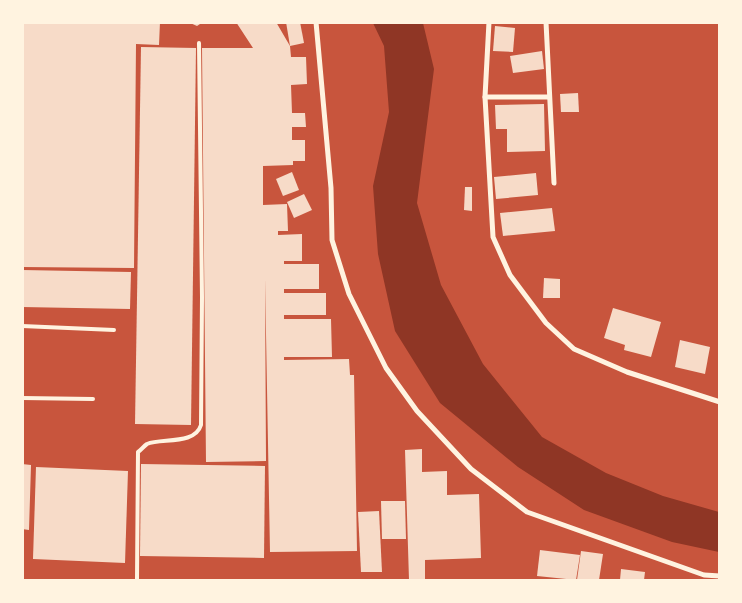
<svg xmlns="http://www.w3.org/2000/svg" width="742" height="603" font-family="'Source Serif 4',serif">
<rect width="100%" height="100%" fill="#c8553d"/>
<!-- water -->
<polygon fill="#8f3625" points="373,23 423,23 434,69 417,203 441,285 483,364 542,437 606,473 663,496 719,512 719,552 672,542 584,510 518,467 440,403 395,331 378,254 373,186 389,112 384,46"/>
<!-- building -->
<g fill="#f7dbc8">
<polygon points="22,22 160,22 159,45 136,44 134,268 22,267"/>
<polygon points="188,22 203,22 197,26"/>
<polygon points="236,22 276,22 290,46 291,57 306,57 307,84 291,85 292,113 305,113 306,127 292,127 292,140 305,140 305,161 293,161 293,165 263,166 263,205 287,204 288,231 278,231 278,235 302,234 302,261 284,261 284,264 319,264 319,289 284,289 284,293 326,293 326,315 284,315 284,319 331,319 332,357 284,357 284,360 349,359 350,375 354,375 357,551 270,552 265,279 266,461 206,462 202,48 253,48"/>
<polygon points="286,22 300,22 304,43 290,46"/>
<polygon points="495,26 515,28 513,52 493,51"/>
<polygon points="141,47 196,48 191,425 135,424"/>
<polygon points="542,51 544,69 513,73 510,56"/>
<polygon points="578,93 579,112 561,112 560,94"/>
<polygon points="544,104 545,151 507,152 507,129 496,129 495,105"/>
<polygon points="292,172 299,190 283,196 276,179"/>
<polygon points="536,173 538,195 496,199 494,177"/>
<polygon points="465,187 472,187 472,211 464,210"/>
<polygon points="304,194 312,210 294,218 287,202"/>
<polygon points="552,208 555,231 503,236 500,213"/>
<polygon points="22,270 131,272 130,309 22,307"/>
<polygon points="544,278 560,279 560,298 543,298"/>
<polygon points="613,308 661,322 651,357 624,350 625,345 604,338"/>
<polygon points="680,340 710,347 705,374 675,367"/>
<polygon points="422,449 422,472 447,471 447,495 479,494 481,558 425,560 425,580 409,580 405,450"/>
<polygon points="22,464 31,465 29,530 22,529"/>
<polygon points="141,464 265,466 264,558 140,556"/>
<polygon points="36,467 128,471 125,563 33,559"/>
<polygon points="381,501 405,501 406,539 382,539"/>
<polygon points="379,511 382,572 361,572 358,512"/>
<polygon points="540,550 580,555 576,580 537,576"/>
<polygon points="581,551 603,554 599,580 577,580"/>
<polygon points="621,569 645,572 644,580 620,580"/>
</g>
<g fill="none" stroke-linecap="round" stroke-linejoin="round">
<!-- service -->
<g stroke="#fff3e0" stroke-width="4">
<polyline points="22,326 114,330"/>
<polyline points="22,398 93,399"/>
<path d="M 137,580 L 138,452 C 141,450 144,446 147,444 C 162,438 195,445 201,425 L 202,297 L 199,43"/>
</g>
<!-- minor -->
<g stroke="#fff3e0" stroke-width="5">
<polyline points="316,22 331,188 332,240 349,294 386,368 417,411 471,469 527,512 704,575 720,576"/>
<polyline points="489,22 485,97 493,237 510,275 546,323 574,349 627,372 720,402"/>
<polyline points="546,22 554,183"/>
<polyline points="485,97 549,97"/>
</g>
</g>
<!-- border -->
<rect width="742" height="603" fill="none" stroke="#fff3e0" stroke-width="48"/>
</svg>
